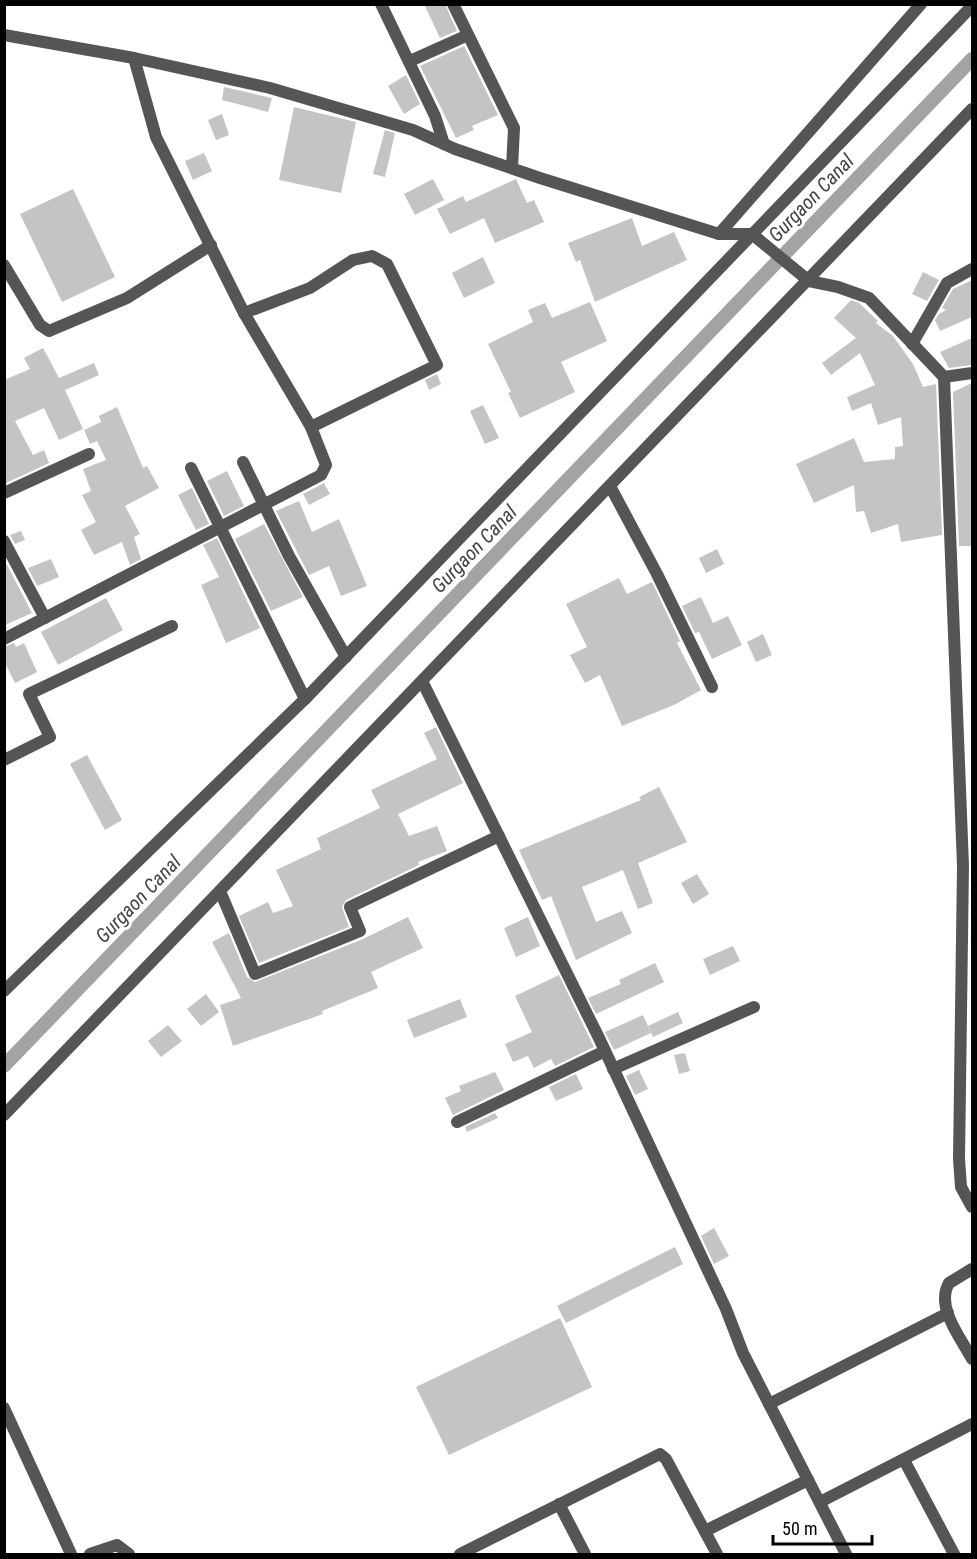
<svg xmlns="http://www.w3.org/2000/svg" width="977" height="1559" font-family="'Roboto Condensed',sans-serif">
<rect width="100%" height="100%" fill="#fff"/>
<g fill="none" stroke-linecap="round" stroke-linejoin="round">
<!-- canal -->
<polyline stroke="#a3a3a3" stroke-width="14" points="4,1066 972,59"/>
</g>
<!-- building -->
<g fill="#c4c4c4">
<polygon points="424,4 445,4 457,31 440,38"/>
<polygon points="464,46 498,115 472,126 474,130 456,138 420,66"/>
<polygon points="406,75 420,104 404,114 388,86"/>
<polygon points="224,87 272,98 268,112 222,100"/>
<polygon points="294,107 356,122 341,193 279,180"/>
<polygon points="222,114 229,135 216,140 208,120"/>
<polygon points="385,130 395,133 385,177 373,174"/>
<polygon points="204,153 212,171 193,180 185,161"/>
<polygon points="433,179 444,200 415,215 404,194"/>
<polygon points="516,179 527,203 534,200 544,222 495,243 484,218 450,234 437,209 463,196 466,202"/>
<polygon points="73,189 115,277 62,302 20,214"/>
<polygon points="632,218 642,246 674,232 687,260 595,302 580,260 576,262 568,243"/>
<polygon points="483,257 495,283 464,298 452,273"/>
<polygon points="923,272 939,280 927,301 912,294"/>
<polygon points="972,280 972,317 940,331 935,320 939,314 946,310 942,308 953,289"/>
<polygon points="851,300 859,303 878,321 876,323 893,336 913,364 923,387 936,384 942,535 901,542 898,524 871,533 864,511 856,512 854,485 814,503 796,464 854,438 864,462 895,459 895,447 903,446 901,417 878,425 871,403 852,411 847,397 875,385 860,353 831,375 822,363 856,338 834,318"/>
<polygon points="590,302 607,341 561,362 575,392 520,418 508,393 511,392 488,344 533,322 528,310 545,303 552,318"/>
<polygon points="972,338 972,365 949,368 940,352"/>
<polygon points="43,348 59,378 94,363 99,375 65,390 83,429 59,440 44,408 15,421 33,455 44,450 49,463 4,484 4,380 30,369 24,358"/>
<polygon points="437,374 441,384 429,390 425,380"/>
<polygon points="972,383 972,546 959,546 953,392"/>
<polygon points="483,405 499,438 485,444 470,411"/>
<polygon points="117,407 143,468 147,466 159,488 125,506 140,534 134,537 141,559 130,565 122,542 94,555 81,530 96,522 82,495 91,491 83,469 106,460 97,441 90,444 84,430 101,422 99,416"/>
<polygon points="227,471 244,506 224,516 207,481"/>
<polygon points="324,483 330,494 309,505 303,494"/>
<polygon points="192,488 209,524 196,530 178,495"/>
<polygon points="299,501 312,532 339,519 367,586 341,596 329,566 309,575 276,511"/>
<polygon points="264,524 303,597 271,611 235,539"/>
<polygon points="21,531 25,540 15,544 10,535"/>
<polygon points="217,538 260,628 226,643 201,585 219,577 203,545"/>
<polygon points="717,549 724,564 706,573 699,558"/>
<polygon points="4,559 32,613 5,625 7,628 4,629"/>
<polygon points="51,559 59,577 37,586 28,568"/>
<polygon points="619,578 627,594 652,582 680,641 677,643 701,690 674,705 622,726 600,675 585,683 570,655 587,647 566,604"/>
<polygon points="701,597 713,623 728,616 742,645 712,659 699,632 695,633 682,606"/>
<polygon points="106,598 123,630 58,665 41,632"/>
<polygon points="763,634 772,655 756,662 747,642"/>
<polygon points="14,643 16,647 24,643 37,672 15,683 4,661 4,647"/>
<polygon points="436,727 463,783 398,814 409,836 437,826 447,851 418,862 419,865 346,900 342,907 349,927 259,963 239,916 268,902 273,913 293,906 276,870 321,849 317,838 380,808 371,790 437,759 424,733"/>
<polygon points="87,755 122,820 105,830 70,764"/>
<polygon points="659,787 687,842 638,863 653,903 638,909 623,870 582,887 596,922 622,911 632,933 576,960 551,896 542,900 519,850 641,800 639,797"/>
<polygon points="697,874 709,894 693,904 681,883"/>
<polygon points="408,917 423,948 371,972 378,988 322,1011 323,1014 233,1046 220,1005 241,998 212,942 229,933 247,977 255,982 363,939"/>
<polygon points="528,917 540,946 516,957 504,928"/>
<polygon points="733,946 740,961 710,975 703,959"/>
<polygon points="655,963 664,982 596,1014 588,998 621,984 619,980"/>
<polygon points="559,975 594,1047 555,1066 551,1059 534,1068 528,1056 513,1062 505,1044 532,1032 515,996"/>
<polygon points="206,994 219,1012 201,1026 187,1009"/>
<polygon points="460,999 467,1017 414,1038 407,1020"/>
<polygon points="678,1012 683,1023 653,1037 648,1026"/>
<polygon points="643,1015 651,1033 614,1050 605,1032"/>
<polygon points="168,1025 182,1041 161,1057 148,1041"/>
<polygon points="685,1053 690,1071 679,1074 674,1055"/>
<polygon points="639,1070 648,1089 635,1095 626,1076"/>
<polygon points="495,1072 504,1090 453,1115 445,1098 461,1091 459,1086"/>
<polygon points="576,1074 583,1089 556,1101 549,1087"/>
<polygon points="495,1113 498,1118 467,1132 465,1127"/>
<polygon points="714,1228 729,1256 714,1264 701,1236"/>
<polygon points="675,1247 683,1264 566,1323 557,1306"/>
<polygon points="560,1318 592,1387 449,1455 416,1387"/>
</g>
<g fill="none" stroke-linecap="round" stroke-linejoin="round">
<!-- minor -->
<g stroke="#555" stroke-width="12">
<polyline points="381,4 435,116 444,144"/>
<polyline points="453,4 514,128 512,168"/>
<polyline points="4,35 134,58 270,88 413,130 455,149 540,178 719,234 752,234 809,281 838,287 869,298 944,377 963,866 959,1159 961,1187 972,1207"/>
<polyline points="134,58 156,137 244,313 311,427"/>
<polyline points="410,61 468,35"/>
<polyline points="719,234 921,4"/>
<polyline points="4,265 40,325 49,331 127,298 211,245"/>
<polyline points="912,344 947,283 972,269"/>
<polyline points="944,377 972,373"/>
<polyline points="243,462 289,556 346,657"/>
<polyline points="191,468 305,699"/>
<polyline points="610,486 657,574 712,687"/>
<polyline points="4,493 89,454"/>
<polyline points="4,541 45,618"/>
<polyline points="4,639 321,475 326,465 311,427 437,365 387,264 372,256 353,260 310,288 244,313"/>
<polyline points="422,681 599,1038 726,1309 743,1353 846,1554"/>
<polyline points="4,760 50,737 29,694 172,626"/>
<polyline points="220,891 255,974 360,931 350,907 499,836"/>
<polyline points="4,991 305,699 972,6"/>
<polyline points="613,1069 754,1007"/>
<polyline points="457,1122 605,1051"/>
<path d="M 972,1269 L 949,1283 C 935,1307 961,1338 972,1359"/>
<polyline points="769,1404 948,1313"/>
<polyline points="4,1408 71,1554"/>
<polyline points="904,1460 954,1554"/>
<polyline points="820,1502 972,1424"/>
<polyline points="559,1504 585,1554"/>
<polyline points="705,1531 808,1480"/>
<polyline points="90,1554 117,1545 129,1554"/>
<polyline points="460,1554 660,1454 666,1459 717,1554"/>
</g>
<!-- tertiary -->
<polyline stroke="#555" stroke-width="12" points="4,1115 972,109"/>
</g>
<g text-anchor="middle" stroke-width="6" stroke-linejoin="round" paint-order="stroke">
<!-- water labels -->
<g font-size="20" font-style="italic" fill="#444" stroke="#fff">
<text transform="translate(811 198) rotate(-46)" y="7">Gurgaon Canal</text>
<text transform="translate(474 549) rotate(-46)" y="7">Gurgaon Canal</text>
<text transform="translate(138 899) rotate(-46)" y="7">Gurgaon Canal</text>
</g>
</g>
<!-- border -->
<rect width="977" height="1559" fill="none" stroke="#000000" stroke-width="12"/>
<!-- scale -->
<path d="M773 1535v9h99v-9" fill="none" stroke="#000000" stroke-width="3"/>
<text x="782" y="1535" font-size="18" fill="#000000" stroke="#ffffff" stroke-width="4.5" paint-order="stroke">50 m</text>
</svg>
